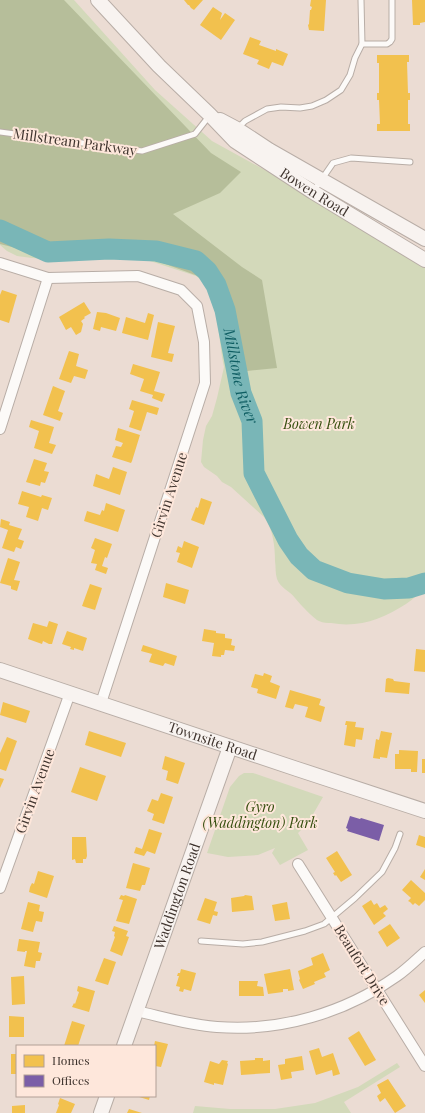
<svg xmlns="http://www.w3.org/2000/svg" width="425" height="1113" font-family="'Playfair Display',serif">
<rect width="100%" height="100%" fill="#ebdcd3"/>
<!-- green -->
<g fill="#d3d9ba">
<path d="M 0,0 L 74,0 L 155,90 L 212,141 L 425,258 L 425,589 C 418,594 412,600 406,604 C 383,619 359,628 331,623 C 328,623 323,623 319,621 C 314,619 299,603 295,598 C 290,591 280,588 277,579 C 275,573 276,567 275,561 C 275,546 273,529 264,517 L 231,487 L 222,482 L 217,476 L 204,467 L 201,462 L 203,440 L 206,426 L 212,416 L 217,398 L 224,367 L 222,357 L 215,303 L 210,286 L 196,276 L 150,261 L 121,255 L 92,254 L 80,255 L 62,260 L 32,258 L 17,256 L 7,251 L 0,245 Z"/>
<polygon points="244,773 253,773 323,797 308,823 298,833 308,850 280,865 272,853 275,848 258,855 228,857 207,853 230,787 239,776"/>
<polygon points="397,1063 400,1067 344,1102 351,1113 193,1113 195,1106 230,1109 275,1109 315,1103 358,1087"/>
</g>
<!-- forest -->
<polygon fill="#b6be9a" points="0,0 64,0 211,153 241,172 220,193 173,214 242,267 262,280 277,368 247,371 222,334 206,279 114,245 20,249 0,244"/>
<!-- homes -->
<g fill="#f2c14e">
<polygon points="184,0 203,0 194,10 191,8 189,5 188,5"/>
<polygon points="311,0 326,0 324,31 309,30 308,25 309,24 310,10 311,10 312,7 310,6"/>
<polygon points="412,0 425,0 425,22 420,23 420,25 413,25"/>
<polygon points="213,7 222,13 220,20 225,13 235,20 221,40 200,25"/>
<polygon points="250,37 261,41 259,45 276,51 276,49 288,54 283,66 272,62 269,69 257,64 259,60 243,54"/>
<polygon points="377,55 409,55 409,62 407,62 408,93 410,93 410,100 408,100 408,124 410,124 410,131 377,131 377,124 380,124 379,100 377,100 377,93 379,93 379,63 377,63"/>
<polygon points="2,290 17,295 9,323 0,320 0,295"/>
<polygon points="84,302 91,313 84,317 85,318 81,321 83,324 81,332 76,335 71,327 66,330 59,317"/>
<polygon points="97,312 106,313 120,318 116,331 101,327 100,331 93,329"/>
<polygon points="148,313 154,315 148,340 122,333 126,317 145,323"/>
<polygon points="158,322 175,326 168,353 174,354 172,362 151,357"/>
<polygon points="69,351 79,354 76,366 88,370 85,379 74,376 71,383 59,379"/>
<polygon points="133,364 160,372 154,391 165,394 162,402 152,398 153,395 140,391 144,379 130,374"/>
<polygon points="53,386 65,391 58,411 63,413 60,421 43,415"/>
<polygon points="132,400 159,408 157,415 147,412 141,431 129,427 134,411 129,409"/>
<polygon points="31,420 54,427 49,443 56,445 52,454 34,448 39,431 29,427"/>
<polygon points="118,428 140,435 132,461 131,463 112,457 116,446 121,447 123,443 115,440"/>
<polygon points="34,459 47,463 44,471 49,472 45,483 41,482 40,486 26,482"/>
<polygon points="113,467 127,472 120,495 93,486 96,474 109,479"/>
<polygon points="22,491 41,497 42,495 52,498 48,510 42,508 38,521 26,517 29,507 18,504"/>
<polygon points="201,498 212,502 204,525 191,520 196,507 198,508"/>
<polygon points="106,503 125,510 118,532 84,521 87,511 100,515 102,510 104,511"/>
<polygon points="1,519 10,522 9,525 22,529 18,539 24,541 21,549 16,547 14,552 2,548 8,530 0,527"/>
<polygon points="95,538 112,544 107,558 105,557 102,566 108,568 106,574 95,570 97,564 91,563 95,550 91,548"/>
<polygon points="184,541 199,547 192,568 177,562 180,553 176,552 178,546 182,548"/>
<polygon points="8,558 20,562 14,580 20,581 17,591 11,589 11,586 0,583"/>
<polygon points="166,583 189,590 185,604 163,597"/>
<polygon points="90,584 102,588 95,610 82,606"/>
<polygon points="49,621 58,624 52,644 49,644 43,641 42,644 28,639 33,623 47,627"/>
<polygon points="204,629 216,631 216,633 225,634 225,638 232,639 231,645 235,646 234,651 225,650 224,655 221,655 221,657 212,656 214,643 202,641"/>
<polygon points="67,631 87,638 83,651 74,648 74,650 70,649 71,647 62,644"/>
<polygon points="143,645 177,656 174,666 165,663 163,666 149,662 152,654 141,651"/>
<polygon points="416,649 425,650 425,672 414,671"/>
<polygon points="264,673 272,676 270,682 280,686 276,699 257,693 258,689 251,687 255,674 263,676"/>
<polygon points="388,678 393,679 394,681 410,683 409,694 385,692 386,679"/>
<polygon points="290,690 321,699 319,705 325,707 321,722 305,717 308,707 295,704 293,709 285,707"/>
<polygon points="3,702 30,711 26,723 0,715"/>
<polygon points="346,721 356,722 355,727 364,728 362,740 356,739 355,747 344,745 347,725 345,725"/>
<polygon points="89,731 126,743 121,757 85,745"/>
<polygon points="381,731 392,733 387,758 380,757 380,759 373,758 376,739 379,740"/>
<polygon points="7,737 17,741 6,771 0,769 0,753"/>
<polygon points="399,750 418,751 417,772 411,772 411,769 395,769 395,754 399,754"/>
<polygon points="165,756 185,763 178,784 166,780 168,771 162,769"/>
<rect x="422" y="759" width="3" height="14"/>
<polygon points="80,767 106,776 97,801 71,792"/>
<polygon points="0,778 4,779 0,788"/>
<polygon points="161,793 173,797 164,824 152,820 154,814 147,811 152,799 158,801"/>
<polygon points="149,829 162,833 155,854 147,851 144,856 134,853 136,847 142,849"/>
<polygon points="419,835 425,837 425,848 416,845"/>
<polygon points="72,837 86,837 87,856 86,859 83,859 83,863 76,863 75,859 72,860"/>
<polygon points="337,851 352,875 341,882 336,875 335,876 333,873 335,872 326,858"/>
<polygon points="133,863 150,868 145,885 142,885 140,891 126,888"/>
<polygon points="425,869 425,880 420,877"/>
<polygon points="38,871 54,876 47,898 29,892 30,887 32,883 34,884"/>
<polygon points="411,880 425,893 425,900 419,906 415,903 413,905 410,902 408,901 411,898 402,890"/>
<polygon points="121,895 124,896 125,895 137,899 129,924 116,921 123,900 119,899"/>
<polygon points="245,895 252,896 254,910 232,912 231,898 244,896"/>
<polygon points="205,898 217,902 214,911 218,912 217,916 213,915 210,924 197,920"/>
<polygon points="371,900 374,905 377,903 380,908 385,905 388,909 383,913 386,916 374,925 362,906"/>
<polygon points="28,902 40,905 39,911 44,912 42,922 36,921 33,932 21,929"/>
<polygon points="287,902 290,919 275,921 272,905"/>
<polygon points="390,924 400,938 387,947 378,932"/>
<polygon points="114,926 128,931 126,936 129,937 122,956 110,951 115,937 114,936 115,932 112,931"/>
<polygon points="19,939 40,942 38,952 42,953 40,961 36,961 35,968 24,966 27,951 25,951 25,952 17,951"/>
<polygon points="323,953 330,970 324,973 326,977 314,982 315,984 303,989 299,980 300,979 298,971 313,965 311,958"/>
<polygon points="104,958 116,962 108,985 95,981"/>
<polygon points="181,969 196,973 191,991 184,989 183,992 179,991 180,987 176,986 179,976 177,976 178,973 180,973"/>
<polygon points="290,969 294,990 288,991 288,989 283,989 283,992 268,994 264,974"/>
<polygon points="24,976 25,1004 12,1005 11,977"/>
<polygon points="239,981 258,981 257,986 263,987 264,996 239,996"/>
<polygon points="78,986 95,991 89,1012 72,1007 74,1003 75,1004 79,992 77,991"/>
<polygon points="425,990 425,1003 419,995"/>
<polygon points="9,1016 24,1017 24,1037 9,1037"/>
<polygon points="72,1021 85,1025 78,1046 64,1046"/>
<polygon points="359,1031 376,1060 365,1066 348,1038"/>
<polygon points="155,1041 168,1044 161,1067 155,1066 155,1046 154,1046"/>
<polygon points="319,1048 322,1057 333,1053 340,1074 333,1076 332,1070 316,1075 309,1051"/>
<rect x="11" y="1054" width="6" height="20"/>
<polygon points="302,1056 304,1070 291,1072 292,1078 281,1080 278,1065 285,1064 285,1059"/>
<polygon points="255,1058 263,1058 263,1061 270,1060 270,1073 241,1075 240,1061 255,1060"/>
<polygon points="222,1060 228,1061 227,1063 228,1064 223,1085 214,1083 214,1085 204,1082 210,1061 219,1064"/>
<polygon points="388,1079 406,1106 395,1113 385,1098 380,1102 377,1096 381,1093 377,1085"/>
<polygon points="136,1096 150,1096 149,1100"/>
<polygon points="60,1098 75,1104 71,1113 56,1113 59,1105 58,1104"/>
<polygon points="25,1105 25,1113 12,1113 12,1106"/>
<polygon points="129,1109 142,1113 127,1113"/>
</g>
<!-- offices -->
<polygon fill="#7b5ea7" points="350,816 360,819 361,818 384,825 379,841 347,831 348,829 346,828"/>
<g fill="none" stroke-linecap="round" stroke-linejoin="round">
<!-- river -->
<path stroke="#79b6b7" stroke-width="21" id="s1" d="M 0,230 L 48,252 L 109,249 L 156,251 L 196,261 L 207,271 L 216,285 L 225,310 L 241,393 L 252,421 L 254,473 L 288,540 L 299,556 L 314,570 L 348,583 L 384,589 L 409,588 L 425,583"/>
<defs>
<g id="lane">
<polyline points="361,0 362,44 387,44 390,42 392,39 392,0"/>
<polyline points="237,129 245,121 267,109 281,107 300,108 312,106 326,100 341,90 350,75 355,58 362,44"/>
<polyline points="0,132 142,151 195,134 210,115"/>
<polyline points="313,192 333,163 351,158 410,162"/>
<polyline points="201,941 243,944 262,942 305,931 324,924 355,898 382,872 395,848 400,834"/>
</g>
<g id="street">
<polyline points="0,263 48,278 138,276 181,290 197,306 204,342 205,383 101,703"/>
<polyline points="0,429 48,278"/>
<polyline points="298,864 425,1066"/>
<polyline points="0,888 70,693"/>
<path d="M 136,1011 C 163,1017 189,1025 217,1027 C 280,1032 345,1013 397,976 C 407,969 416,960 425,952"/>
</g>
<g id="secondary">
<path id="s2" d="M 98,0 L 159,66 L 210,115 L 235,141 L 313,192 L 425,260"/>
<polyline points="220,120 237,129 269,150 425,239"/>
<path id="s3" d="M 0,670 L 297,769 L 425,811"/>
<path id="s4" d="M 124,1046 L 230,747"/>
<polyline points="101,1113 107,1096"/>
</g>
</defs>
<!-- lane casing -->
<use href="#lane" stroke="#b8ada6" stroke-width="7"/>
<!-- street casing -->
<use href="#street" stroke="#b8ada6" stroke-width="12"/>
<!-- secondary casing -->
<use href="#secondary" stroke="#b8ada6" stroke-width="16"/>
<!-- lane -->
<use href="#lane" stroke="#fcfaf8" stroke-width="5"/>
<!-- street -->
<use href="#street" stroke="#fcfaf8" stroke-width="10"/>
<!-- secondary -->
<use href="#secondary" stroke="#f8f3f0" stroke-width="14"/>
</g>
<g text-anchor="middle" stroke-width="4" stroke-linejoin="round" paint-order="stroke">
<!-- street labels -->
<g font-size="14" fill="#3f342e" stroke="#fee7db">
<text transform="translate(75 142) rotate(8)" y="5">Millstream Parkway</text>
<text dy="5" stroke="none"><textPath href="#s2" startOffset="291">Bowen Road</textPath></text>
<text transform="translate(169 495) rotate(-72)" y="5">Girvin Avenue</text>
<text dy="5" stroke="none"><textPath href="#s3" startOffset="224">Townsite Road</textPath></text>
<text transform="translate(35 791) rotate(-70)" y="5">Girvin Avenue</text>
<text dy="5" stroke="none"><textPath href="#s4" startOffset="159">Waddington Road</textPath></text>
<text transform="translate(362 965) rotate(58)" y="5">Beaufort Drive</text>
</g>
<!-- park labels -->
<g font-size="14" font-style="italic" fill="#364f0f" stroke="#fee7db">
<text x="319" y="429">Bowen Park</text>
<text x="260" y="812">Gyro<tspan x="260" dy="16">(Waddington) Park</tspan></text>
</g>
<!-- water labels -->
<g font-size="15" font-style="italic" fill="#0e5d62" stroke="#fee7db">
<text dy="5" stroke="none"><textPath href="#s1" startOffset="328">Millstone River</textPath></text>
</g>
</g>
<!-- legend -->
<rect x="16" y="1045" width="140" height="52" fill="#fee7db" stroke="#b29f96"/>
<rect x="24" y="1055" width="20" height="12" fill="#f2c14e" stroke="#b29f96"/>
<text x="52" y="1065" font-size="12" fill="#3f342e">Homes</text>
<rect x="24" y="1075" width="20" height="12" fill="#7b5ea7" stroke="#b29f96"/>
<text x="52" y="1085" font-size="12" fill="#3f342e">Offices</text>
</svg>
